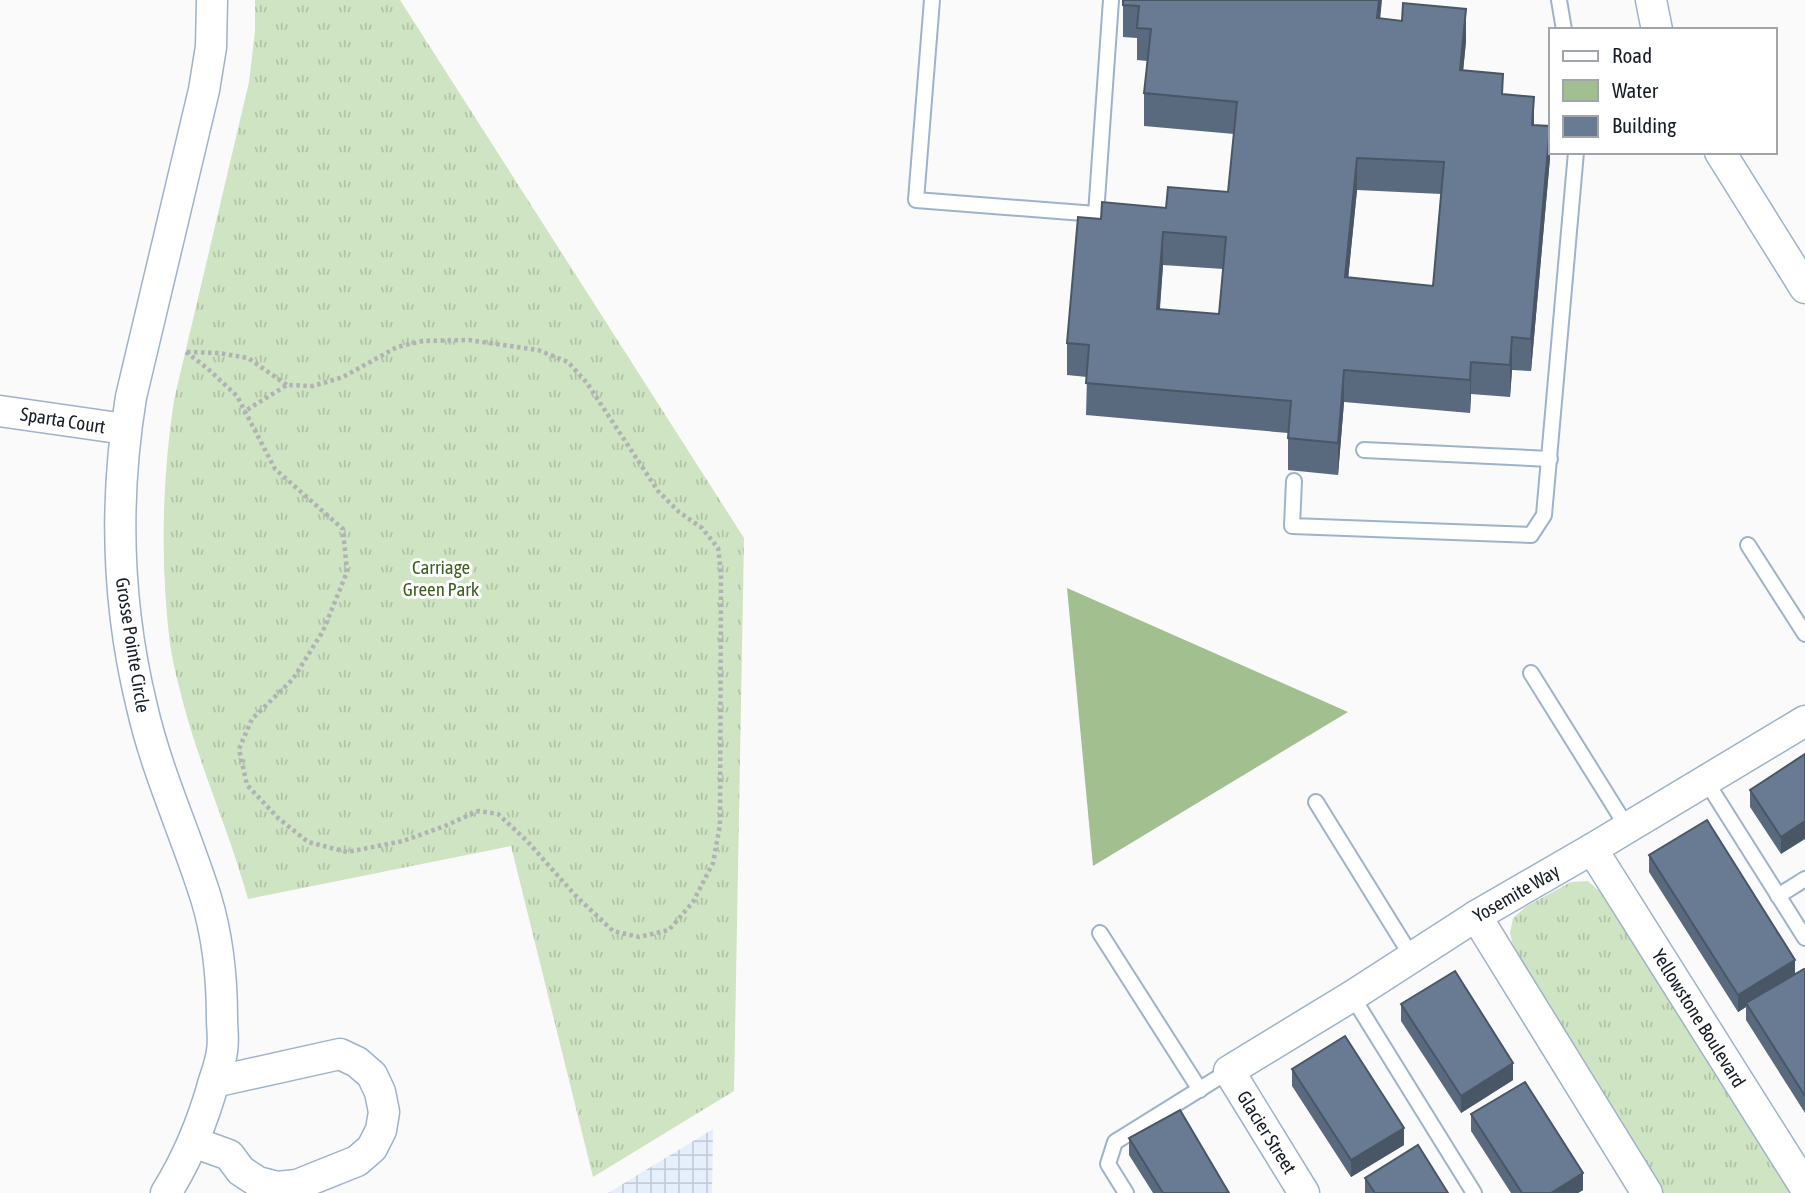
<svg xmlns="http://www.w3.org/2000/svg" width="1805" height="1193" font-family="'Asap Condensed',sans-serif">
<defs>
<pattern id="industrial-grid" width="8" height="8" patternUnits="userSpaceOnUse" patternTransform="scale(1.75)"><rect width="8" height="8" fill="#e5effc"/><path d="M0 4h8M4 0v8" fill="none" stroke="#c4ccd8"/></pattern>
<pattern id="grass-tufts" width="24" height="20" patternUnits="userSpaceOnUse" patternTransform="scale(1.75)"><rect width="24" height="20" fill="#cfe4c2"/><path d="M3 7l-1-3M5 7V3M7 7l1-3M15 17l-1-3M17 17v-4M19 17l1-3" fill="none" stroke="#b1c3a7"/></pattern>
</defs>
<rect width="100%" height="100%" fill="#fafafa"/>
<!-- industrial -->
<polygon fill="url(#industrial-grid)" points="713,1129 712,1193 608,1193"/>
<!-- grass -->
<g fill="url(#grass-tufts)">
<path d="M 255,0 L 400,0 L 744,538 L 734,1091 L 593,1177 L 511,846 L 248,899 C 230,834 202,772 184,706 C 179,686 173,665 170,644 C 160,563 162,480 174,400 L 249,82 L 255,31 Z"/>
<polygon points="1588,881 1618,908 1796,1193 1656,1193 1517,963 1510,933 1513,918 1527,906 1571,882"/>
</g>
<!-- water -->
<polygon fill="#a2bf90" points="1067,588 1348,712 1093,866"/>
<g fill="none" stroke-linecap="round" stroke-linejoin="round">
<defs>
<g id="lane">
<polyline points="932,0 916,200 1096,214 1111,0"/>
<polyline points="1559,0 1564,30"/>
<polyline points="1364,450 1550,459"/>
<polyline points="1294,481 1292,526 1531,535 1544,515 1576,152"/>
<polyline points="1748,545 1805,634"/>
<polyline points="1531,673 1627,827"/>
<polyline points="1706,781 1805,938"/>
<polyline points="1316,802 1412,957"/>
<polyline points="1778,896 1805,879"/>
<polyline points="1100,933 1200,1090"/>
<polyline points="1352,996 1474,1193"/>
<polyline points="1126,1193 1108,1164 1115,1142 1229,1071"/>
</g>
<g id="street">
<polyline points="1651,0 1657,30"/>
<polyline points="1720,152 1805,288"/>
<polyline points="0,411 125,429"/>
<polyline points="1592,849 1805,1187"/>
<polyline points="1476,916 1647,1193"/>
<polyline points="193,1142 229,1155 241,1171 258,1182 277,1187 297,1185 357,1161 372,1148 381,1130 384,1112 380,1092 372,1075 357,1062 340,1054 214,1082"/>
<path d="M 166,1193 C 188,1158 203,1121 214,1081 C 217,1072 221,1061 222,1051 C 224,1040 222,1029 222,1019 C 222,978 218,937 206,898 C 186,834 157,773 142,707 C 117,605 114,501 131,397 L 204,90 L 211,47 L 212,0"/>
<polyline points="1304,1193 1229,1071 1352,996 1476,916 1592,849 1805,721"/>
</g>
</defs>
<!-- lane casing -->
<use href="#lane" stroke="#9eb2cb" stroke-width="18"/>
<!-- street casing -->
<use href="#street" stroke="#9eb2cb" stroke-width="33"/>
<!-- path -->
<g stroke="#b0b2b5" stroke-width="4.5" stroke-dasharray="3.5 3.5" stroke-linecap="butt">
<polyline points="186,352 207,368 237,396 275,469 343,529 347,572 323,631 293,679 252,719 239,749 247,785 278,818 308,842 347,852 403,841 445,826 478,811 498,814 527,841 575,895 613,931 639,937 669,930 693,902 713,863 720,825 721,572 718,548 702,528 679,512 658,491 587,383 568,362 538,350 469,340 423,341 397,347 343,377 313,386 287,385 245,411"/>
<polyline points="187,352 219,353 248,358 287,385"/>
</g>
<!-- lane -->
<use href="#lane" stroke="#fff" stroke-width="14"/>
<!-- street -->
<use href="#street" stroke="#fff" stroke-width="30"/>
</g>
<!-- wall -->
<g fill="#596a7e" fill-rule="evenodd">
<path d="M 1123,5 L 1380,19 L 1466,41 L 1463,71 L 1503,94 L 1534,125 L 1550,158 L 1531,371 L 1512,370 L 1510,397 L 1471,394 L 1470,413 L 1344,402 L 1338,475 L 1288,470 L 1288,433 L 1086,415 L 1087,377 L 1067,375 L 1067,343 L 1101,219 L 1166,208 L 1228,192 L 1234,134 L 1144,126 L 1144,93 L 1147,61 L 1137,60 L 1137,38 L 1123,37 ZM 1357,190 L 1441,194 L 1433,286 L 1348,278 ZM 1163,265 L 1223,269 L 1219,314 L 1160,309 Z"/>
<polygon points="1805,754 1781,854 1750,807 1750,790"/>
<polygon points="1649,855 1795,975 1805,970 1805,1113 1746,1020 1746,1007 1738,1012 1649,872"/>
<polygon points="1401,1004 1513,1080 1461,1113 1401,1021"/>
<polygon points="1292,1069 1404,1145 1351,1177 1292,1086"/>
<polygon points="1471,1114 1583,1190 1578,1193 1511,1193 1471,1131"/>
<polygon points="1129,1138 1229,1193 1153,1193 1129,1155"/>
<polygon points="1365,1178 1448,1193 1365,1193"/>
</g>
<!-- shaded-wall -->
<g fill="#495666">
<polygon points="1379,0 1382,0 1377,51 1377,18"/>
<polygon points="1466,9 1466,41 1460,103 1460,70"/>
<polygon points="1534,97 1534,130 1532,125"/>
<polygon points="1550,126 1550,158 1531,371 1531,339"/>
<polygon points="1357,158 1357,190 1345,310 1345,277"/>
<polygon points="1163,232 1163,265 1157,341 1157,309"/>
<polygon points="1512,337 1512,370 1510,397 1510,365"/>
<polygon points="1471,362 1471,394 1470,413 1470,380"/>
<polygon points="1344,370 1344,402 1338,475 1338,443"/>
<polygon points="1805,821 1805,839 1781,854 1781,837"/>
<polygon points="1795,960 1795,977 1746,1003 1746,1007 1738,1012 1738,995"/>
<polygon points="1513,1063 1513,1080 1461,1113 1461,1096"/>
<polygon points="1404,1128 1404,1145 1351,1177 1351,1160"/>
<polygon points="1583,1173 1583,1190 1578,1193 1551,1193"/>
</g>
<!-- building -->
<g fill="#687b92" stroke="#495666" stroke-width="2" fill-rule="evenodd">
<path d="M 1123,0 L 1379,0 L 1377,18 L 1402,21 L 1403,3 L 1466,9 L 1460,70 L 1503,74 L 1502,94 L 1534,97 L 1532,125 L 1550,126 L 1531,339 L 1512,337 L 1510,365 L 1471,362 L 1470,380 L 1344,370 L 1338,443 L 1288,438 L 1291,401 L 1086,383 L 1089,345 L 1067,343 L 1078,217 L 1101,219 L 1102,202 L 1166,208 L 1168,187 L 1228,192 L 1237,102 L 1144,93 L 1151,29 L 1137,28 L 1139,6 L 1123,5 ZM 1357,158 L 1444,162 L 1433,286 L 1345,277 ZM 1163,232 L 1226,237 L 1219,314 L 1157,309 Z"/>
<polygon points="1805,754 1805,821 1781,837 1750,790"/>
<polygon points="1707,820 1795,960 1738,995 1649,855"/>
<polygon points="1804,969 1805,970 1805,1096 1746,1003"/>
<polygon points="1455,971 1513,1063 1461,1096 1401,1004"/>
<polygon points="1345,1036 1404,1128 1351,1160 1292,1069"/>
<polygon points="1525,1082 1583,1173 1551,1193 1522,1193 1471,1114"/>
<polygon points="1180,1110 1229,1193 1163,1193 1129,1138"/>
<polygon points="1418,1145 1448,1193 1375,1193 1365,1178"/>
</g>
<g text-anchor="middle" stroke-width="6" stroke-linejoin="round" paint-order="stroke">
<!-- street labels -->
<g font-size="19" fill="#151c25" stroke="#fff">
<text transform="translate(63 420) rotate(9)" y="7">Sparta Court</text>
<text transform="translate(133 645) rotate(81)" y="7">Grosse Pointe Circle</text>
<text transform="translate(1516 893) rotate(-30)" y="7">Yosemite Way</text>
<text transform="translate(1699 1018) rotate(58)" y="7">Yellowstone Boulevard</text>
<text transform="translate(1267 1132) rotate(58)" y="7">Glacier Street</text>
</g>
<!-- park labels -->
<g font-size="19" fill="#3a5f1e" stroke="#fff">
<text x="441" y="574">Carriage<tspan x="441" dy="22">Green Park</tspan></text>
</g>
</g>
<!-- legend -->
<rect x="1549" y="28" width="228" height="126" fill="#ffffff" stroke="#a1a4a8" stroke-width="2"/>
<rect x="1563" y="51" width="35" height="10" fill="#ffffff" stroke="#a1a4a8" stroke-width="2"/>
<text x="1612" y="63" font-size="21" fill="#151c25">Road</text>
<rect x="1563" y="80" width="35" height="21" fill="#a2bf90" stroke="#a1a4a8" stroke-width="2"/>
<text x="1612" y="98" font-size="21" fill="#151c25">Water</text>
<rect x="1563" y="116" width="35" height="21" fill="#687b92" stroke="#a1a4a8" stroke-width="2"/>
<text x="1612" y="133" font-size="21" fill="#151c25">Building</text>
</svg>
